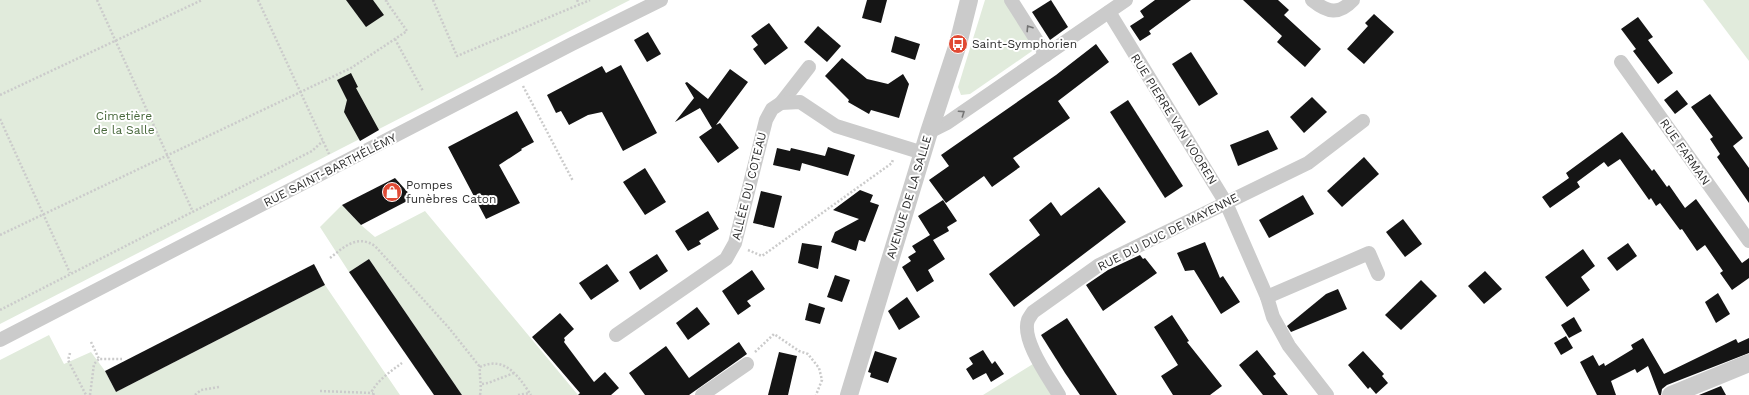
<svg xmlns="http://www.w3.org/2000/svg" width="1749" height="395" font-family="'Work Sans',sans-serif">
<rect width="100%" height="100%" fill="#fff"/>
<!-- green -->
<g fill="#e1ebdc">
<polygon points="0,0 630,0 0,324"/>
<polygon points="985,0 1004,0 1035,49 970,94 961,95 958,87"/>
<polygon points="1703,0 1749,0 1749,61"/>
<polygon points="342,205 361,225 375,237 425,211 578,395 462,395 369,259 349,272 320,227"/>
<polygon points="325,285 400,395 0,395 0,360 49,335 64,364 91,352 105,371 116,392"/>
<polygon points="1033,364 1052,395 983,395"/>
</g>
<!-- building -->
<g fill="#151515">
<polygon points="346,0 373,0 384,15 366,27"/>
<polygon points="867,0 887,0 881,23 862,18"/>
<polygon points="1051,0 1068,27 1050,40 1032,12"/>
<polygon points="1155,0 1191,0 1149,31 1151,34 1140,41 1130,26 1144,17 1140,11"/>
<polygon points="1243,0 1278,0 1289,10 1284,15 1321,49 1305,67 1277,42 1282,36"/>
<polygon points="1374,14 1394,32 1364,64 1347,49 1368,26 1365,23"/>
<polygon points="1638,17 1653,37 1648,40 1673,73 1658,84 1633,51 1636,49 1621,29"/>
<polygon points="769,23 788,48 765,65 753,49 758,45 751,36"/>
<polygon points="818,26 841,46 827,62 804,42"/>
<polygon points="648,32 661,54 647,62 634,40"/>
<polygon points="895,36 920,44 915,60 891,52"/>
<polygon points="1096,44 1109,62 1058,101 1070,118 1013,158 1020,167 992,187 984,176 946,203 929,180 949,166 941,155 1056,75"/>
<polygon points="1191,52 1218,94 1199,106 1172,64"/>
<polygon points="842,58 867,79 888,84 903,74 909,84 899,118 871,110 869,114 848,102 849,100 825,76"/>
<polygon points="621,65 657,133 623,151 602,112 588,115 569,125 561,111 556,113 547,95 602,66 606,73"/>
<polygon points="730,69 748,82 716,125 720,123 739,148 718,163 699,137 712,128 700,108 675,122 694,98 685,83 687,82 708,99"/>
<polygon points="351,73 358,87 356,88 379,130 360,141 344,112 347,100 337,80"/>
<polygon points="1677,90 1688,104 1675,114 1664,100"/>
<polygon points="1710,94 1743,138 1733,146 1749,168 1749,203 1717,157 1720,154 1710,139 1713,137 1691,107"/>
<polygon points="1312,97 1327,112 1304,133 1290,117"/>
<polygon points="1128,100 1183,186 1165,198 1110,112"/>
<polygon points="517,111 534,142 521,149 522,150 499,165 520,203 486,219 448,147"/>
<polygon points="1268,130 1278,149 1238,166 1230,145"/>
<polygon points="1622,132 1652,171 1654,169 1667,187 1669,185 1685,208 1696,199 1742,263 1749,258 1749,278 1732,290 1720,273 1723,271 1705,245 1697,251 1682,229 1680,230 1660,203 1656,206 1651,198 1649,200 1620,159 1608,167 1604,162 1577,182 1580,187 1550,208 1542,197 1569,178 1566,173"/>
<polygon points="828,147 855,155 848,176 802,163 800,171 773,165 777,148 790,151 791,148 825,156"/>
<polygon points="1364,157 1379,174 1342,207 1327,191"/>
<polygon points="645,168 666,202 645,215 623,182"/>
<polygon points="395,178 413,198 361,225 342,205"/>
<polygon points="1099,187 1126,222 1014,307 989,274 1040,235 1029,220 1051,202 1061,216"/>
<polygon points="860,190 873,195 870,202 879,205 865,242 859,240 856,251 831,242 835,232 859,219 833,210"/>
<polygon points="761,191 782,196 774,228 753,223"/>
<polygon points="1303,195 1314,214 1269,238 1259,220"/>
<polygon points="943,200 957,221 947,227 949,231 933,240 945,259 928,270 934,281 917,292 902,267 911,261 908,257 916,252 912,246 930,235 918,216"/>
<polygon points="708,211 719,229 699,241 701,244 688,251 675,231"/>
<polygon points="1403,219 1422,244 1405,257 1386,232"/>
<polygon points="1205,242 1220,278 1223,276 1240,302 1221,314 1194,270 1185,271 1177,253"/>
<polygon points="802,243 822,246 818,269 798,263"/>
<polygon points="1628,243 1637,256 1617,271 1607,258"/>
<polygon points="1583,249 1595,266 1581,277 1590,290 1567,307 1545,277"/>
<polygon points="657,254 668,271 640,290 629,272"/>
<polygon points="1140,255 1143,259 1145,258 1157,273 1103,311 1086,285 1108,270"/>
<polygon points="369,259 462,395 434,395 349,272"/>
<polygon points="314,264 325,285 116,392 105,371"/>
<polygon points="607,264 619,281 591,300 579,283"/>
<polygon points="752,270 765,289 747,301 751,306 738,315 722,291"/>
<polygon points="1485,271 1502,289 1484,304 1468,286"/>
<polygon points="835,275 850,280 842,302 827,297"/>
<polygon points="1421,280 1437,296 1401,330 1385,315"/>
<polygon points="1338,289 1347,309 1291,332 1287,326 1326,294"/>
<polygon points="1718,293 1730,314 1716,323 1705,302"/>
<polygon points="907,297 920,317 899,330 888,311"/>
<polygon points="809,303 825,308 820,324 805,320"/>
<polygon points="697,307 710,324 688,340 676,323"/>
<polygon points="560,313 574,329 564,338 565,340 564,342 594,382 605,372 619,388 611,395 578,395 580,393 532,337"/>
<polygon points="1172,315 1189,341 1187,342 1222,386 1210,395 1173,395 1161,376 1178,365 1154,327"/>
<polygon points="1574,317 1582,331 1569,338 1561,325"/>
<polygon points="1067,318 1117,395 1080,395 1065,373 1041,335"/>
<polygon points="1566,336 1573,348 1561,355 1554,343"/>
<polygon points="1643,338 1664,374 1736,339 1738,343 1749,338 1749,353 1667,385 1662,389 1661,395 1659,395 1648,366 1637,373 1635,369 1611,381 1616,395 1597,395 1580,362 1593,355 1599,366 1604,363 1605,366 1633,349 1631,345"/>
<polygon points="739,342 747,354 689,395 645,395 629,373 666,346 689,378"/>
<polygon points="983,350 992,364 995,361 1004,374 991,382 986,373 973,380 966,369 973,364 969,358"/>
<polygon points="1257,350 1276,374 1273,376 1288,395 1263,395 1239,365"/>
<polygon points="875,351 897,358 888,383 870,377 871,373 868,372"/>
<polygon points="1363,351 1384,374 1382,376 1388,383 1376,394 1370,387 1368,389 1348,365"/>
<polygon points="779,352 797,356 788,395 768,395"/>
<polygon points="1721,386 1726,395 1699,395"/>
</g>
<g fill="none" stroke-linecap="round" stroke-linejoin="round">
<!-- path -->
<g stroke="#cbcbcb" stroke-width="2.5" stroke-dasharray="2 2" stroke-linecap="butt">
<polyline points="97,0 193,212"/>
<polyline points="258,0 329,154"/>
<polyline points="433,0 457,56 590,0"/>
<polyline points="577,0 579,4"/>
<polyline points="395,39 423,91"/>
<polyline points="523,86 573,181"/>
<polyline points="0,95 202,0"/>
<polyline points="0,119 70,273"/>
<polyline points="0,235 351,68 407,31 386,1 388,0"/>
<polyline points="748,250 762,256 892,163 893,159"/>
<path d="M 330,258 C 344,247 357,234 375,246 L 449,328 L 480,367"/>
<polyline points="0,310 312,151 323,141"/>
<polyline points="91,342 99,359 122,359"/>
<polyline points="755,352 774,334 799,351 808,354 819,368 822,380 816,395"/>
<polyline points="70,353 68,360 86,395"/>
<polyline points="482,384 488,383 514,373"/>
<polyline points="320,391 373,393"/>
<polyline points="90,395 94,364 99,359"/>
<polyline points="195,395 201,390 219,387"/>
<path d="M 374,395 L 372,391 C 379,379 391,371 402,363"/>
<path d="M 480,395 C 482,385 479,377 480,367 C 505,355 519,377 531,395"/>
<polyline points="518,395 530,393"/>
</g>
<!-- minor -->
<g stroke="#cbcbcb" stroke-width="14">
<polyline points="1011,0 1046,55"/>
<path d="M 1312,0 C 1328,13 1339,15 1353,0"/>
<polyline points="1109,12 1226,203 1267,297 1273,317 1289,346 1327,395"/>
<polyline points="1621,62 1749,241"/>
<polyline points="781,103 809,67"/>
<polyline points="929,132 947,123 1126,0"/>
<polyline points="1267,297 1369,253 1378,274"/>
<polyline points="616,335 726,259 735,243 766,120 772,109 781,103 800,102 836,126 923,153"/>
<polyline points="0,340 572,44 661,0"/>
<polyline points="702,395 747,364"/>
<path d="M 1059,395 C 1049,378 1021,340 1028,320 C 1029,318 1031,315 1033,312 L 1099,265 L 1308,163 L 1363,121"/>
</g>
<!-- tertiary -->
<g stroke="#cbcbcb" stroke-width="18">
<polyline points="849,395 929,132 958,44 969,0"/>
<polyline points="1671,395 1749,363"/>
</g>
</g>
<!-- one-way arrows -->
<defs><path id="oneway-chevron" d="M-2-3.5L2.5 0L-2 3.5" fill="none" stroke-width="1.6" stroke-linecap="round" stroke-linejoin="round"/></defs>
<g stroke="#757575">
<use href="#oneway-chevron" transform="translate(1029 28) rotate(-123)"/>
<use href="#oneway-chevron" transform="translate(962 113) rotate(-34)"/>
</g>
<!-- icons -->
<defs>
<symbol id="bus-disc" viewBox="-11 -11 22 22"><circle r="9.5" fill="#e04a34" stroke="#fff"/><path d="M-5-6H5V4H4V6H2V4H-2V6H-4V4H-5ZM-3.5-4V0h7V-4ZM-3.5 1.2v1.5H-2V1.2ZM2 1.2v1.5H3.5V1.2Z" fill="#fff"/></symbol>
<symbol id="shop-disc" viewBox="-11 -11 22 22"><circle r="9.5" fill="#e04a34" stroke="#fff"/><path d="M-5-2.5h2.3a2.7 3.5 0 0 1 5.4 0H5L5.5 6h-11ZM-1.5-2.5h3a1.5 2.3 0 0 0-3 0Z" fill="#fff"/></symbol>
</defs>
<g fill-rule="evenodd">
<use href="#bus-disc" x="947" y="33" width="22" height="22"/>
<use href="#shop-disc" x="381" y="181" width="22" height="22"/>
</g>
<g text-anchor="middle" stroke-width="4" stroke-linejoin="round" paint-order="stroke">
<!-- poi labels -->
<g font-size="12" fill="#2e2e2e" stroke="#fff" text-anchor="start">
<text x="972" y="48">Saint-Symphorien</text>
<text x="406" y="189">Pompes<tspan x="406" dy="14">funèbres Caton</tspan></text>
</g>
<!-- park labels -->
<g font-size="12" fill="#48683c" stroke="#fff">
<text x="124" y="120">Cimetière<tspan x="124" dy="14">de la Salle</tspan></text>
</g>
<!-- street labels -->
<g font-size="12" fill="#2e2e2e" stroke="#fff">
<text transform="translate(1174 119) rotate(58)" y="4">RUE PIERRE VAN VOOREN</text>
<text transform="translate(1685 152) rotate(55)" y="4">RUE FARMAN</text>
<text transform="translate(330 170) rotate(-27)" y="4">RUE SAINT-BARTHÉLÉMY</text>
<text transform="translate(749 186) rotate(-76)" y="4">ALLÉE DU COTEAU</text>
<text transform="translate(909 197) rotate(-73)" y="4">AVENUE DE LA SALLE</text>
<text transform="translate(1168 232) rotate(-27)" y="4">RUE DU DUC DE MAYENNE</text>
</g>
</g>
</svg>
